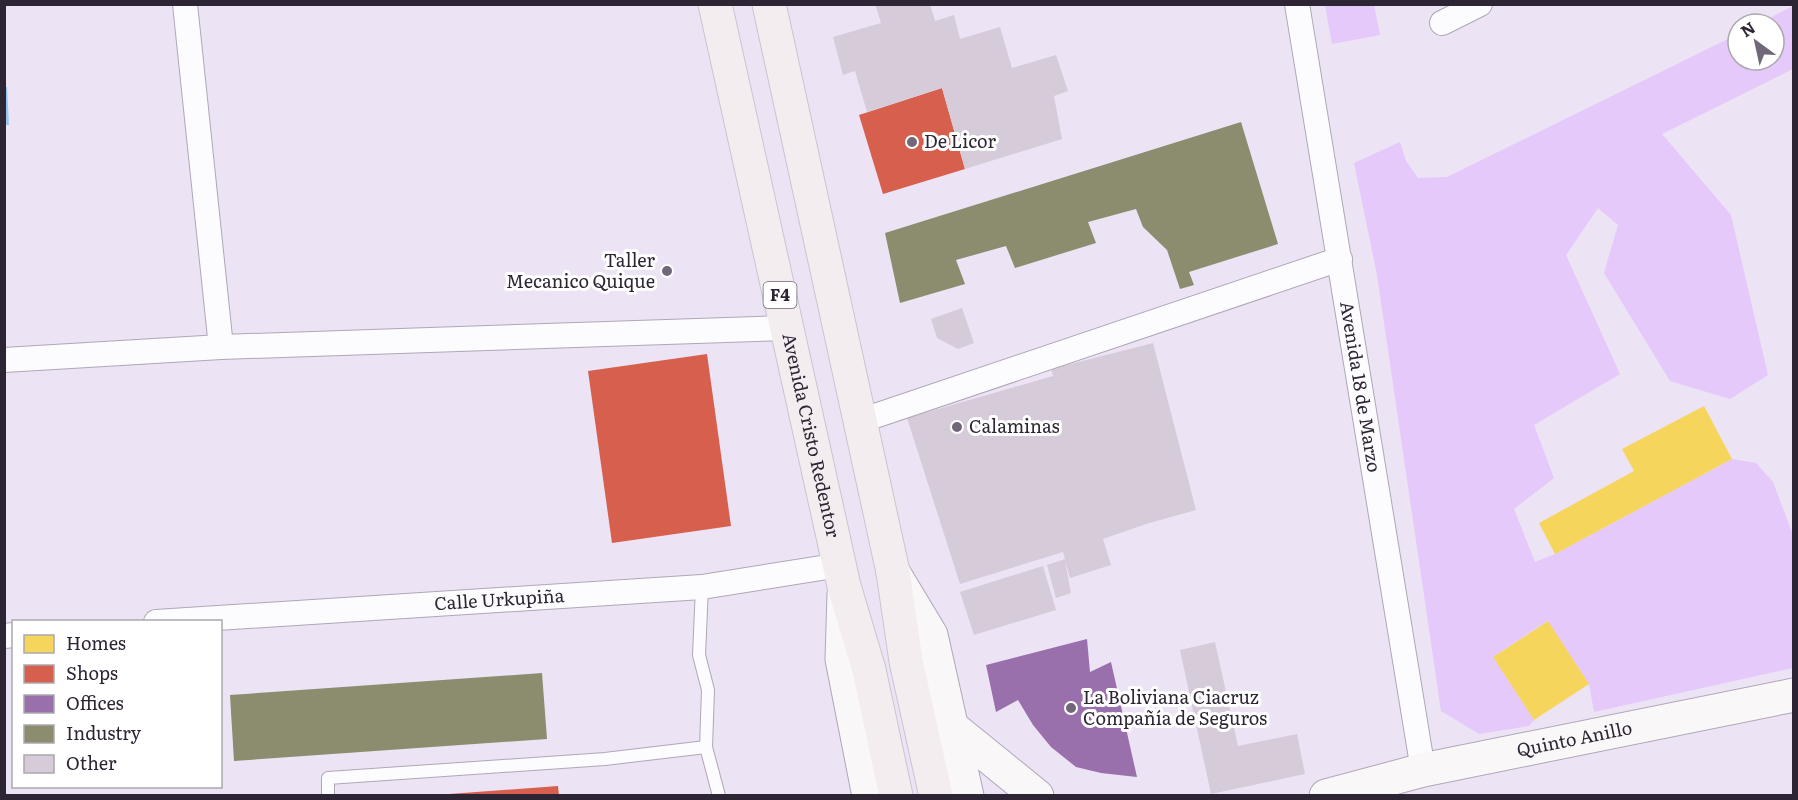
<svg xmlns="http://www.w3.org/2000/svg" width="1798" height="800" font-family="Literata,serif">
<rect width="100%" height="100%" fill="#ece3f5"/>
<!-- green -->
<g fill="#e4c9fa">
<polygon points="1325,5 1374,5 1380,35 1332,44"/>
<polygon points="1793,6 1793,69 1662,134 1731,215 1768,375 1730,399 1670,381 1604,273 1618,225 1598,208 1566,255 1620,374 1534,425 1554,478 1514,509 1535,562 1555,554 1732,459 1756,463 1773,482 1793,535 1793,668 1594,712 1589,684 1547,621 1493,657 1534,720 1529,726 1479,734 1441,711 1377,275 1354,163 1400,142 1406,161 1418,178 1447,177 1738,34 1738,60 1774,60 1774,24 1758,24"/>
</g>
<!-- water -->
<polygon fill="#97c4f7" points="5,87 7,87 9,125 5,125"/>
<!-- homes -->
<g fill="#f6d55c">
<polygon points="1704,406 1732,459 1555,554 1539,523 1634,471 1622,449"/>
<polygon points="1548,621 1589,684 1534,720 1493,657"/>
</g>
<!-- shops -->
<g fill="#d6604d">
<polygon points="942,88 965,169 883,194 859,115"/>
<polygon points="707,354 731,526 612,543 588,371"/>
<polygon points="558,786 559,796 449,796 449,794"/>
</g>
<!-- offices -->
<polygon fill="#9970ab" points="1087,639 1090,672 1111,662 1137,777 1101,773 1076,767 1051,747 1033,725 1018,700 996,712 986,665"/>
<!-- industry -->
<g fill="#8c8c6e">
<polygon points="1241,122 1278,244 1189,272 1194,285 1180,289 1167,250 1143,227 1136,209 1088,222 1096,243 1015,268 1006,246 956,260 965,284 900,303 885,233"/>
<polygon points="542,673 547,739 234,761 230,695"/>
</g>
<!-- building -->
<g fill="#d6cbd9">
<polygon points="875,4 930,4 935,21 954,15 960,39 1000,27 1012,68 1056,55 1068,91 1054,96 1062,139 965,169 942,88 867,112 855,71 843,75 833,37 881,23"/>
<polygon points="962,308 974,343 958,349 937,338 931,319"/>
<polygon points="1153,343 1196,510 1146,524 1103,539 1111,565 1070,578 1065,561 1071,593 1056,598 1047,565 1065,559 1063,552 960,584 907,418 1053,376 1051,369"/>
<polygon points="1043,566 1056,610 974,635 960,592"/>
<polygon points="1215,642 1238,746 1297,734 1305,774 1211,794 1180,650"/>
</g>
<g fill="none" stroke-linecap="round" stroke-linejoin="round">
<defs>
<g id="lane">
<polyline points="706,747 719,796"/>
<polyline points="328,796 328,778 605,759 706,747 708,690 699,655 702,587"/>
</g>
<g id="street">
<polyline points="185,4 221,347"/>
<path id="s1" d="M 1297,4 L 1423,770"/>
<polyline points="1442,23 1480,4"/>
<polyline points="4,360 221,347 787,328"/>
<polyline points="860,421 1340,259"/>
<path id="s2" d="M 156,622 L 702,587 L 840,565"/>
<polyline points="4,636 14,635"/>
</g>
<g id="secondary">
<polyline points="893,572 931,635 967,796"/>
<polyline points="844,594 842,659 869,796"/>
<polyline points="952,727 1037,796"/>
<path id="s3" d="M 1326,796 L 1423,770 L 1794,695"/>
</g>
<g id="highway">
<path id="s4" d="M 715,4 L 844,586 L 869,670 L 896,796"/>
<polyline points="769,4 893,572 906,661 936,796"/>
</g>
</defs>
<!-- lane casing -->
<use href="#lane" stroke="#afa7b6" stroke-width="14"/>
<!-- street casing -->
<use href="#street" stroke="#afa7b6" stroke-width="26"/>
<!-- secondary casing -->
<use href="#secondary" stroke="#afa7b6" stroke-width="35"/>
<!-- highway casing -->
<use href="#highway" stroke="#cac5ce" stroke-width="35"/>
<!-- lane -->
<use href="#lane" stroke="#fcfbfe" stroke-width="12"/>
<!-- street -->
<use href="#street" stroke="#fcfbfe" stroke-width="24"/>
<!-- secondary -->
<use href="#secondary" stroke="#faf7f9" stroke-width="33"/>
<!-- highway -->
<use href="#highway" stroke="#f3edf0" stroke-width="33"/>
</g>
<!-- markers -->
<g fill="#706878" stroke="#fff" stroke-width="2">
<circle cx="912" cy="142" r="6"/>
<circle cx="667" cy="271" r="6"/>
<circle cx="957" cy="427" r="6"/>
<circle cx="1071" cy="708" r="6"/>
</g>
<g text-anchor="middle" stroke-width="6" stroke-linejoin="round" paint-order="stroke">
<!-- shield labels -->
<rect fill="#fff" stroke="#6c6671" stroke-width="1.5" x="763.5" y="282" width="33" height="26" rx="4.5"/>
<g font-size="16" font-weight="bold" fill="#2d2534">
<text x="780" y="301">F4</text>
</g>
<!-- poi labels -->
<g font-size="18" fill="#2d2534" stroke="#fff" text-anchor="start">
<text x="924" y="148">De Licor</text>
<text x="655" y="267" text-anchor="end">Taller<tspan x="655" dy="21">Mecanico Quique</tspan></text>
<text x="969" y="433">Calaminas</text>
<text x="1083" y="704">La Boliviana Ciacruz<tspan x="1083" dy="21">Compañía de Seguros</tspan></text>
</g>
<!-- street labels -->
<g font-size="18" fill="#2d2534" stroke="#fff">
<text dy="6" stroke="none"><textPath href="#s1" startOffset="388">Avenida 18 de Marzo</textPath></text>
<text dy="6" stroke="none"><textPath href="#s4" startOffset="442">Avenida Cristo Redentor</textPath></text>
<text dy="6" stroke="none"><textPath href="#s2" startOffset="344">Calle Urkupiña</textPath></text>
<text dy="6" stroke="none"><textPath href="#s3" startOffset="255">Quinto Anillo</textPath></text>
</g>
</g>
<!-- border -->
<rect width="1798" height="800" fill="none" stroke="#2d2534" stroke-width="12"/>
<!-- legend -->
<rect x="12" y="620" width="210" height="168" fill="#ffffff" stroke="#aba8ae" stroke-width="1.5"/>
<rect x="24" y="635" width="30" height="18" fill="#f6d55c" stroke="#aba8ae" stroke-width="1.5"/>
<text x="66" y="650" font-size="18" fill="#2d2534">Homes</text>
<rect x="24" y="665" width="30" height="18" fill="#d6604d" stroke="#aba8ae" stroke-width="1.5"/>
<text x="66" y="680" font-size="18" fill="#2d2534">Shops</text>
<rect x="24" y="695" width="30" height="18" fill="#9970ab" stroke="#aba8ae" stroke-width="1.5"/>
<text x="66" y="710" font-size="18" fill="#2d2534">Offices</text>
<rect x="24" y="725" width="30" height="18" fill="#8c8c6e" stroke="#aba8ae" stroke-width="1.5"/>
<text x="66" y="740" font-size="18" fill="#2d2534">Industry</text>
<rect x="24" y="755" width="30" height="18" fill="#d6cbd9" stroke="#aba8ae" stroke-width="1.5"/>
<text x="66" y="770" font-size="18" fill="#2d2534">Other</text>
<!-- north arrow -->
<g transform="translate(1756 42) rotate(327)"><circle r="28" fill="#ffffff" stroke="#aba8ae" stroke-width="1.5"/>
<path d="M0-4.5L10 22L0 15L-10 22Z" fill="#706878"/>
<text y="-9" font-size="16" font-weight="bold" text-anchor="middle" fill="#2d2534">N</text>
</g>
</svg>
